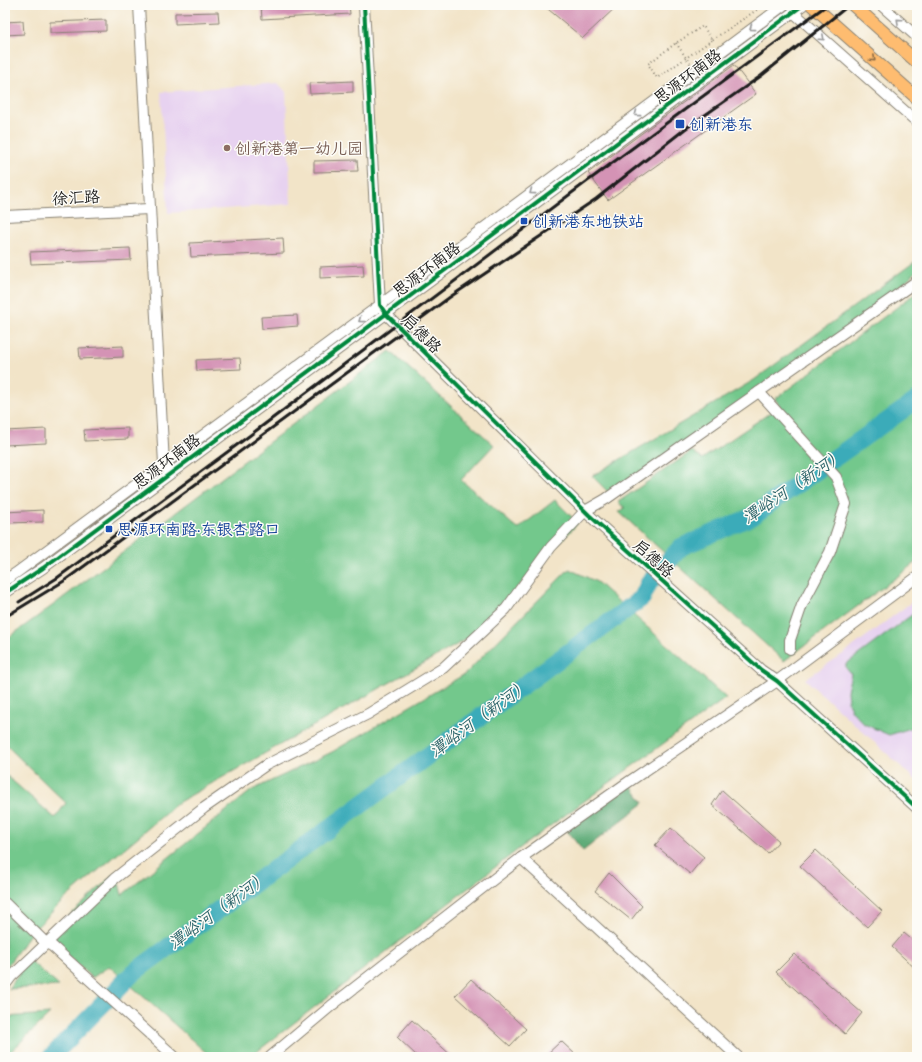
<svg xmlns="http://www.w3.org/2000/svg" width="922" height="1062" font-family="'Indie Flower','LXGW WenKai TC',sans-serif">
<rect width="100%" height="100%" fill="#fdfcf7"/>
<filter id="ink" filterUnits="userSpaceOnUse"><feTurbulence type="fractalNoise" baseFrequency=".025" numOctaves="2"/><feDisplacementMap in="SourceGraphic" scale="8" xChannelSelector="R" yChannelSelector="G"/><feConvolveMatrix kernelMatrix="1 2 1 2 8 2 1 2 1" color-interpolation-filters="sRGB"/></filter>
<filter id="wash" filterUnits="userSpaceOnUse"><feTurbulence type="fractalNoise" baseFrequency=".012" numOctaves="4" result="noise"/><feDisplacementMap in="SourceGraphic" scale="16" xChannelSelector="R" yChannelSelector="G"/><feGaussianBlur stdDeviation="0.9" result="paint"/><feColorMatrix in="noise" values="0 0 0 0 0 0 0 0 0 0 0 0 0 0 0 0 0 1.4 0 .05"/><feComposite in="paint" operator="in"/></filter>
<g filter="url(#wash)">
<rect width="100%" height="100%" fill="#f2e4c8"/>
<!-- built -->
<g fill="#e7d2f0">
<polygon points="278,83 286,92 291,204 168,213 161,92"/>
<polygon points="917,598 917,781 805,679 843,654"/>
</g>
<!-- green -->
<g fill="#73c88c" stroke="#487254">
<polygon points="917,260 917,271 851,330 611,495 592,476 754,380"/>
<polygon points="917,292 917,562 784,661 619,512 625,508 618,502 692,451 702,459 780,406 775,399"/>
<polygon points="390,351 494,445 461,480 518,529 555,500 578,523 472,636 179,802 68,896 30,934 5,969 5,778 7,776 55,818 66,803 5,744 5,640 52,606"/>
<polygon points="569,569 597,582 726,698 524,845 250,1057 211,1057 109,966 92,978 47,937 116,872 122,895 252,790 332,752 465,674"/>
<polygon points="917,611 917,726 889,735 864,724 852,711 848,702 847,691 851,674 846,668 846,664"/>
<polygon points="28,959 59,986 9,989"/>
<polygon points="50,1014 5,1057 5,1017"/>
</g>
<!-- forest -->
<polygon fill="#5eac78" stroke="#3d644a" points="627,780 644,803 583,851 564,827"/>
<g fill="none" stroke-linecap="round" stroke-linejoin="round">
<!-- river -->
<polyline stroke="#3babb9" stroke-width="18" points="51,1057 133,973 642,598 649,583 681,547 751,517 917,400"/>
</g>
<g id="blocks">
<!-- building -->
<g fill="#d493b5">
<polygon points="261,5 349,5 350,14 262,19"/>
<polygon points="543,5 618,5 583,38"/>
<polygon points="218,12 219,22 175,24 175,13"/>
<polygon points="106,20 106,31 50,33 50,22"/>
<polygon points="23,21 24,34 5,35 5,22"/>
<polygon points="734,65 756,94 608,200 588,173"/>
<polygon points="353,81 353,92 310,94 309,83"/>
<polygon points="357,160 358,171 314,172 314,161"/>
<polygon points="283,238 284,253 191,257 190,243"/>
<polygon points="130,248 131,260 31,264 30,252"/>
<polygon points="363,265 364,276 320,278 320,267"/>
<polygon points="297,315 298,326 262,329 261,317"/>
<polygon points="123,346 123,357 80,359 79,348"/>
<polygon points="240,358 241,369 197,371 196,360"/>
<polygon points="128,428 128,439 85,441 84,430"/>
<polygon points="46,429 46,443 5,445 5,431"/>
<polygon points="43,510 43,522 5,523 5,512"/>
<polygon points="722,790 779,841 768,853 712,805"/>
<polygon points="671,828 704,857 690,874 655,845"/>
<polygon points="816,850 882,911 867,927 800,866"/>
<polygon points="609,873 642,906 631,920 595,891"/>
<polygon points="904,933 917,944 917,970 892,947"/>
<polygon points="794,954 862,1013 845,1034 776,972"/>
<polygon points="471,979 526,1029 510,1046 455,996"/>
<polygon points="412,1020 453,1057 418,1057 397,1037"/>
<polygon points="561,1041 578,1057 544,1057"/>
</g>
</g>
</g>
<g filter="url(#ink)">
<use href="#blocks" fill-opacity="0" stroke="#878072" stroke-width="1"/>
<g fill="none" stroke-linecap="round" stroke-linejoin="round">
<defs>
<g id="minor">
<polyline points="139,5 164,464 166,468"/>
<polyline points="364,5 380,305 386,314 589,515 761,670 777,681 917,808"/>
<polyline points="881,5 917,37"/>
<polyline points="793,12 917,122"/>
<polyline points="5,216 149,209"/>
<polyline points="759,392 836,477 846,504 830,552 802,605 790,640 790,649"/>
<polyline points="5,580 16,573 380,305 784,5"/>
<polyline points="5,593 43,568 803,5"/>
<polyline points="521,858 738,1057"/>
<polyline points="5,903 46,943 52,946 175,1057"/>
<polyline points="5,985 11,977 114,879 204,808 266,765 368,714 443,668 506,609 551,547 585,511 606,499 917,281"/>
<polyline points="270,1057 331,1006 521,858 624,785 777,681 917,577"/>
</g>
<g id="major">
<polyline points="812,5 917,98"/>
<polyline points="853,5 917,62"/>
</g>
</defs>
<!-- minor casing -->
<use href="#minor" stroke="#878072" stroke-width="12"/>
<!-- major casing -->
<use href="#major" stroke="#878072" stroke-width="14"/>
<!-- path -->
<polyline stroke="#878072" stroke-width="2" stroke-dasharray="1 3" stroke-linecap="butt" points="712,40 657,78 648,64 676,43 703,26 712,40 764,5"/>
<!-- minor -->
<use href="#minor" stroke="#fff" stroke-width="10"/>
<!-- major -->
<use href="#major" stroke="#febc70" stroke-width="12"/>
<!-- rail -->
<g stroke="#1c1c1c" stroke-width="3">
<polyline points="19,602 57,578 249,436 585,183 827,5"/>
<polyline points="5,617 64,581 450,297 596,199 685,129 761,76 849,5"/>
</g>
<!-- path-bridge -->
<polyline stroke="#878072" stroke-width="2" stroke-dasharray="1 3" stroke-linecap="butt" points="676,43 704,84"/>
<defs>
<g id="cycleway">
<polyline points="364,5 380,305 386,314 589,515 761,670 777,681 917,808"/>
<polyline points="5,593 43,568 803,5"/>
</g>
</defs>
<!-- cycleway casing -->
<use href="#cycleway" stroke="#fdfcf7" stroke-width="6"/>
<!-- cycleway -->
<use href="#cycleway" stroke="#00873e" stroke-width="4"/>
</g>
<!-- one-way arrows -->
<defs><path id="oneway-chevron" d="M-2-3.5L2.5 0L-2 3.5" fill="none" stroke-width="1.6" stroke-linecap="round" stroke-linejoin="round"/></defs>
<g stroke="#999">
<use href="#oneway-chevron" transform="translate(899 21) rotate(-138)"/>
<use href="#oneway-chevron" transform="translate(752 28) rotate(143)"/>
<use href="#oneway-chevron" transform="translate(822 38) rotate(42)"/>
<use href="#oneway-chevron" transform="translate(637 114) rotate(143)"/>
<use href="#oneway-chevron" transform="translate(532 192) rotate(143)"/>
<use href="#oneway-chevron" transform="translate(361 320) rotate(144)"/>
</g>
<use stroke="#8d6c46" href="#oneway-chevron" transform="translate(873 59) rotate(42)"/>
</g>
<!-- markers -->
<g fill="#1a4fb4" stroke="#fdfcf7" stroke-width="1.5">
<rect x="675" y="119" width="10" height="10" rx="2"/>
<rect x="520" y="217" width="8" height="8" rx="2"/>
<rect x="105" y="525" width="8" height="8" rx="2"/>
</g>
<circle fill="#8d6e63" stroke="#fdfcf7" stroke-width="1.5" cx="227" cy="148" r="4"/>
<g text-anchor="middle" stroke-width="3" stroke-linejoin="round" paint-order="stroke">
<!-- street labels -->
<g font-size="16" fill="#1c1c1c" stroke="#fdfcf7">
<text transform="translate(687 76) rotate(-37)" y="6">思源环南路</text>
<text transform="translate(76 197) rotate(-3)" y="6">徐汇路</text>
<text transform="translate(426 269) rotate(-37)" y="6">思源环南路</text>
<text transform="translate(422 333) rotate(45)" y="6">启德路</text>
<text transform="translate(166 461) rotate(-37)" y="6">思源环南路</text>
<text transform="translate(654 558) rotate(42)" y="6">启德路</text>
</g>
<!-- transit labels -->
<g font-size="16" fill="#164399" stroke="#fdfcf7" text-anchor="start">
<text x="689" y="130">创新港东</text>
<text x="532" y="227">创新港东地铁站</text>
<text x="117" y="535">思源环南路·东银杏路口</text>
</g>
<!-- education labels -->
<g font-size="16" fill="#785e54" stroke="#fdfcf7" text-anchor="start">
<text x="235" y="154">创新港第一幼儿园</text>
</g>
<!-- water labels -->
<g font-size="17" font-style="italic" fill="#2c646a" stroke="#fdfcf7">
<text transform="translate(793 486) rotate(-34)" y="6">潭峪河（新河）</text>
<text transform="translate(479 718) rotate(-36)" y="6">潭峪河（新河）</text>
<text transform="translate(218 910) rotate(-36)" y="6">潭峪河（新河）</text>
</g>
</g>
<!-- margin -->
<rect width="922" height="1062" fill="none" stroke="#fdfcf7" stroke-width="20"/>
</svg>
